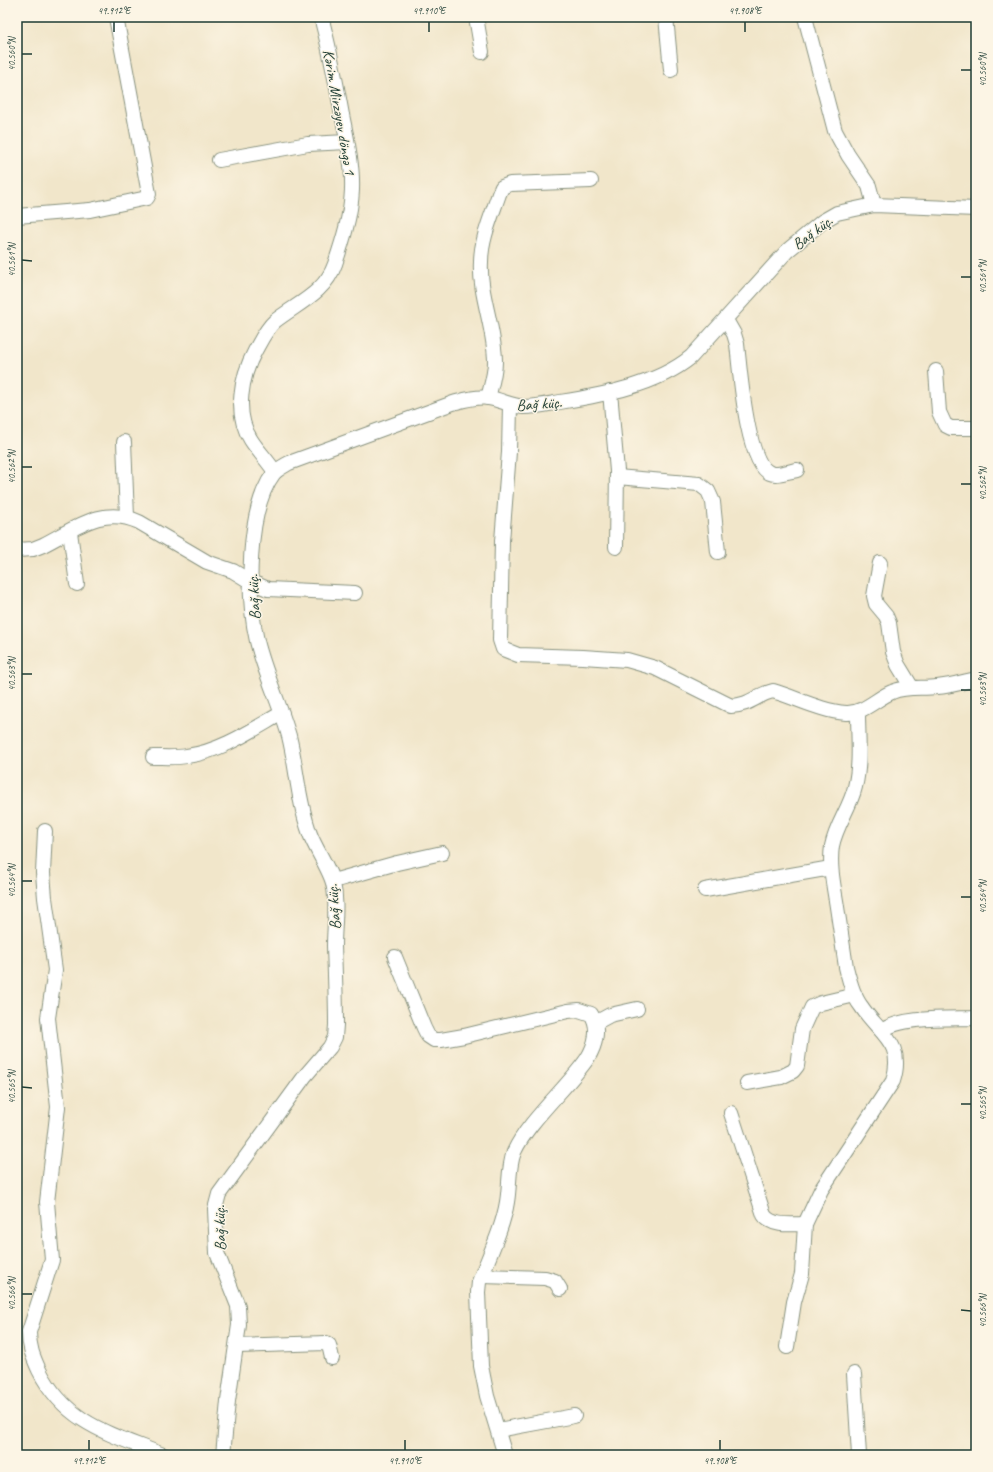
<svg xmlns="http://www.w3.org/2000/svg" width="993" height="1472" font-family="Caveat,sans-serif">
<rect width="100%" height="100%" fill="#fcf5e5"/>
<filter id="ink" filterUnits="userSpaceOnUse"><feTurbulence type="fractalNoise" baseFrequency=".025" numOctaves="2"/><feDisplacementMap in="SourceGraphic" scale="8" xChannelSelector="R" yChannelSelector="G"/><feConvolveMatrix kernelMatrix="1 2 1 2 8 2 1 2 1" color-interpolation-filters="sRGB"/></filter>
<filter id="wash" filterUnits="userSpaceOnUse"><feTurbulence type="fractalNoise" baseFrequency=".012" numOctaves="4" result="noise"/><feDisplacementMap in="SourceGraphic" scale="16" xChannelSelector="R" yChannelSelector="G"/><feGaussianBlur stdDeviation="0.9" result="paint"/><feColorMatrix in="noise" values="0 0 0 0 0 0 0 0 0 0 0 0 0 0 0 0 0 1.4 0 .05"/><feComposite in="paint" operator="in"/></filter>
<g filter="url(#wash)">
<rect width="100%" height="100%" fill="#f1e6ca"/>
</g>
<g filter="url(#ink)">
<g fill="none" stroke-linecap="round" stroke-linejoin="round">
<defs>
<g id="minor">
<polyline points="476,17 482,52"/>
<polyline points="666,17 671,70"/>
<polyline points="805,17 835,131 848,155 869,186 874,205"/>
<polyline points="219,160 308,144 347,142"/>
<polyline points="17,216 90,210 147,198 149,194 116,17"/>
<path d="M 726,320 L 734,334 L 737,344 C 740,369 746,463 770,473 C 776,476 790,471 797,470"/>
<polyline points="936,371 939,412 945,425 951,428 976,428"/>
<polyline points="610,392 617,471 616,547"/>
<path d="M 488,398 C 491,386 495,374 495,362 C 495,328 479,295 481,262 C 481,239 492,215 499,194 L 502,187 L 510,184 L 591,181"/>
<path d="M 510,405 L 509,452 L 502,541 L 500,640 L 503,649 L 518,655 L 583,657 L 627,660 L 655,668 L 731,706 C 751,705 756,695 773,691 C 797,698 821,711 846,713 C 863,714 877,698 892,692 C 906,686 922,689 937,687 C 950,686 963,682 976,679"/>
<polyline points="124,442 127,517"/>
<path d="M 275,472 C 268,461 258,451 251,440 C 234,414 241,377 255,351 C 261,340 266,329 275,321 C 298,303 325,293 335,264 C 343,240 351,215 352,190 C 353,165 347,139 342,115 C 336,82 330,49 321,17"/>
<polyline points="617,477 699,484 708,491 713,502 718,552"/>
<polyline points="70,532 77,584"/>
<path d="M 17,550 L 33,549 L 43,545 C 75,529 102,505 139,522 L 207,562 L 233,571 L 251,582 L 268,589 L 355,593"/>
<polyline points="880,563 874,596 876,604 886,616 889,623 893,652 898,665 912,688"/>
<path d="M 153,757 C 164,757 176,758 187,756 C 222,751 252,730 282,713"/>
<path d="M 45,831 L 43,873 L 45,898 L 55,970 L 48,1018 L 58,1107 L 47,1202 L 52,1260 L 29,1332 C 29,1347 33,1357 39,1370 C 66,1424 111,1434 163,1455"/>
<polyline points="333,881 397,863 442,853"/>
<polyline points="705,890 831,868"/>
<path d="M 395,957 L 424,1028 L 428,1036 L 434,1040 L 441,1040 L 464,1036 L 568,1011 L 579,1010 L 591,1014 C 600,1027 596,1045 587,1059 C 567,1088 528,1121 514,1152 C 508,1168 510,1185 507,1202 C 503,1228 488,1258 479,1282 L 478,1292 L 481,1366 L 487,1396 L 505,1455"/>
<polyline points="597,1022 610,1015 637,1009"/>
<path d="M 882,1031 C 900,1016 951,1019 976,1018"/>
<polyline points="747,1083 781,1077 793,1071 797,1066 802,1029 812,1007 821,1003 855,995"/>
<path d="M 731,1113 L 764,1215 C 772,1227 792,1224 805,1224"/>
<polyline points="482,1276 545,1278 555,1281 560,1289"/>
<polyline points="237,1346 326,1343 329,1345 332,1358"/>
<path d="M 787,1347 L 794,1302 L 802,1274 L 805,1224 L 821,1190 L 893,1081 C 905,1042 880,1035 861,1006 C 853,996 849,979 846,967 C 843,947 840,927 837,907 C 834,887 829,867 832,846 C 836,825 850,808 855,787 C 861,763 858,736 858,712"/>
<polyline points="854,1374 859,1455"/>
<polyline points="498,1430 574,1416"/>
<path d="M 223,1455 L 228,1401 L 239,1325 L 238,1306 L 217,1253 L 215,1209 L 219,1194 L 305,1076 L 330,1047 L 335,1037 L 336,1025 C 336,999 335,973 334,946 C 334,925 338,904 333,883 C 330,870 315,848 310,834 C 298,802 297,768 289,736 C 280,704 265,674 257,641 C 247,598 246,510 274,473 C 278,469 284,466 289,463 L 453,403 C 464,400 477,396 489,398 C 501,400 511,406 524,407 C 536,407 549,404 560,402 C 603,395 657,385 691,357 L 787,251 L 823,221 L 837,213 L 874,205 L 976,209"/>
</g>
</defs>
<!-- minor casing -->
<use href="#minor" stroke="#88927f" stroke-width="16"/>
<!-- minor -->
<use href="#minor" stroke="#fff" stroke-width="14"/>
</g>
</g>
<!-- ticks -->
<path fill="none" stroke="#1f3d34" stroke-width="1.5" d="M 114,32 L 114,22M 429,32 L 429,22M 745,32 L 745,22M 22,54 L 32,54M 961,70 L 971,70M 22,260 L 32,261M 961,277 L 971,277M 22,467 L 32,467M 961,484 L 971,484M 22,674 L 32,674M 961,690 L 971,690M 22,881 L 32,881M 961,897 L 971,897M 22,1087 L 32,1088M 961,1104 L 971,1104M 22,1294 L 32,1294M 961,1310 L 971,1311M 89,1450 L 89,1440M 405,1450 L 405,1440M 720,1450 L 720,1440"/>
<g text-anchor="middle" stroke-width="3" stroke-linejoin="round" paint-order="stroke">
<!-- street labels -->
<g font-size="16" fill="#1f3d34" stroke="#fcf5e5">
<text transform="translate(340 112) rotate(80)" y="6">Kərim Mirzəyev döngə 1</text>
<text transform="translate(812 232) rotate(-37)" y="6">Bağ küç.</text>
<text transform="translate(539 403) rotate(-4)" y="6">Bağ küç.</text>
<text transform="translate(253 597) rotate(-93)" y="6">Bağ küç.</text>
<text transform="translate(333 907) rotate(-94)" y="6">Bağ küç.</text>
<text transform="translate(219 1228) rotate(-91)" y="6">Bağ küç.</text>
</g>
</g>
<!-- margin -->
<rect width="993" height="1472" fill="none" stroke="#fcf5e5" stroke-width="44"/>
<rect x="22" y="22" width="949" height="1428" fill="none" stroke="#1f3d34" stroke-width="1.5"/>
<g font-size="10" text-anchor="middle" fill="#1f3d34">
<text x="114" y="14">49.912°E</text>
<text x="429" y="14">49.910°E</text>
<text x="745" y="14">49.908°E</text>
<text transform="translate(11 54) rotate(-90)" y="4">40.560°N</text>
<text transform="translate(982 70) rotate(-90)" y="4">40.560°N</text>
<text transform="translate(11 260) rotate(-90)" y="4">40.561°N</text>
<text transform="translate(982 277) rotate(-90)" y="4">40.561°N</text>
<text transform="translate(11 467) rotate(-90)" y="4">40.562°N</text>
<text transform="translate(982 484) rotate(-90)" y="4">40.562°N</text>
<text transform="translate(11 674) rotate(-90)" y="4">40.563°N</text>
<text transform="translate(982 690) rotate(-90)" y="4">40.563°N</text>
<text transform="translate(11 881) rotate(-90)" y="4">40.564°N</text>
<text transform="translate(982 897) rotate(-90)" y="4">40.564°N</text>
<text transform="translate(11 1087) rotate(-90)" y="4">40.565°N</text>
<text transform="translate(982 1104) rotate(-90)" y="4">40.565°N</text>
<text transform="translate(11 1294) rotate(-90)" y="4">40.566°N</text>
<text transform="translate(982 1311) rotate(-90)" y="4">40.566°N</text>
<text x="89" y="1464">49.912°E</text>
<text x="405" y="1464">49.910°E</text>
<text x="720" y="1464">49.908°E</text>
</g>
</svg>
